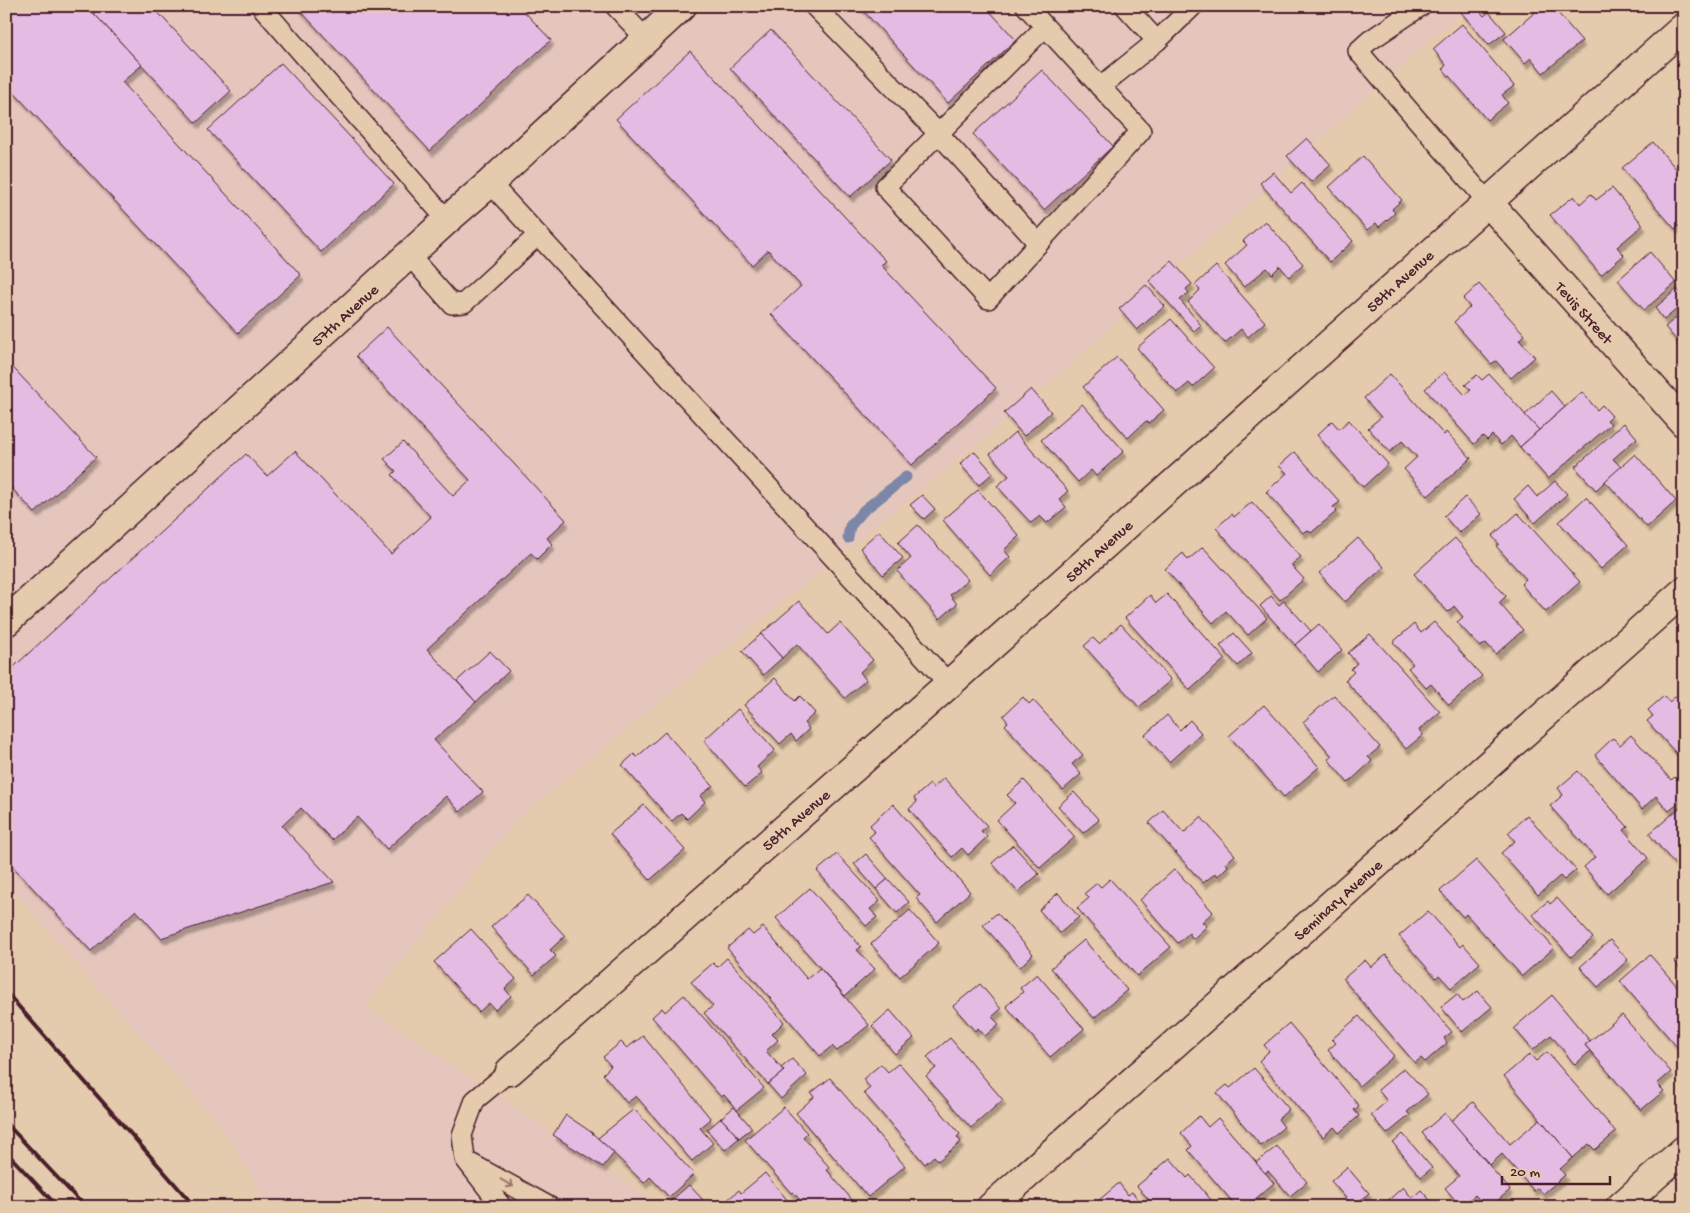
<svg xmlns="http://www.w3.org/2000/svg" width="1690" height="1213" font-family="'Gochi Hand',sans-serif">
<defs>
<filter id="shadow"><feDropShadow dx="3" dy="5.5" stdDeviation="1" flood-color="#0004"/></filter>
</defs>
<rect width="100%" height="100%" fill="#e5cbad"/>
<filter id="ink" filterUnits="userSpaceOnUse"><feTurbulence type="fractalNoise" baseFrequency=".02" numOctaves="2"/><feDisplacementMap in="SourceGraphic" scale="10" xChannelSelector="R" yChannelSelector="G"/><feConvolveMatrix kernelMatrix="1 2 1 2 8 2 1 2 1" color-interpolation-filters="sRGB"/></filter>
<g filter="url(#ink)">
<!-- built -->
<polygon fill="#e5c6bd" points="6,6 1468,6 1024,406 521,815 365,1006 663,1207 270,1207 225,1132 6,883"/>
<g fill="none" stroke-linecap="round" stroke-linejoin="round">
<!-- stream -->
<polyline stroke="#7c87a7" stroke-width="11" points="848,538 850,526 864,510 906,477"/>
</g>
<!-- building -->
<g fill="#e4bbe3" stroke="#4a1f2b" filter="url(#shadow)">
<polygon points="6,6 87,6 142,65 122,82 301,275 238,333 6,84"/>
<polygon points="87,6 152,6 231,91 196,123"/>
<polygon points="300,6 519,6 551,40 430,151 298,8"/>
<polygon points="859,6 985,6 1016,40 948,103"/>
<polygon points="1466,6 1476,6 1484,16 1489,12 1506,32 1489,45 1460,11"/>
<polygon points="1542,6 1552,6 1582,41 1543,73 1531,58 1525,63 1504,39"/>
<polygon points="1462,24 1514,86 1502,95 1508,103 1487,120 1443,69 1446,65 1433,49"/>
<polygon points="771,30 891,160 850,197 730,68"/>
<polygon points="690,51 886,261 881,265 996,388 912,465 771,314 801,286 768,250 752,265 616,119"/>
<polygon points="281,63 394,184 321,252 208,130"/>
<polygon points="1042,70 1113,146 1044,210 973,134"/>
<polygon points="1307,138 1331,165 1311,182 1287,156"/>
<polygon points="1653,142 1684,178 1684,222 1675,229 1622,168"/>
<polygon points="1363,156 1402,200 1392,209 1395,213 1379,227 1376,223 1367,230 1329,187"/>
<polygon points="1273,172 1291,193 1302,183 1353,241 1330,262 1260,183"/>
<polygon points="1612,188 1643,225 1617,247 1624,255 1601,275 1550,215 1574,196 1580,204 1591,194 1596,200"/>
<polygon points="1265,221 1303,264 1289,277 1280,266 1272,274 1267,268 1244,287 1225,265 1247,245 1243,241"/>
<polygon points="1650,252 1676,283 1644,310 1618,280"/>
<polygon points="1172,261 1192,284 1186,289 1189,293 1180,300 1201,325 1194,331 1149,281"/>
<polygon points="1216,266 1265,322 1248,337 1241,329 1225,343 1188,302 1200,290 1195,285"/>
<polygon points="1479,284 1525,335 1519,340 1535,357 1511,378 1496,361 1491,364 1454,322 1470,307 1463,299"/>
<polygon points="1146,285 1165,306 1137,330 1119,309"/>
<polygon points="1677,289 1684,297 1684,303 1664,320 1655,308"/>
<polygon points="1684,311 1684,349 1665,327"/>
<polygon points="1171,319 1214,368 1193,387 1189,383 1177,393 1137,348"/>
<polygon points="387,327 566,520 547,538 552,544 537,559 531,553 427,649 476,702 434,740 483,792 460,812 446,796 387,849 357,817 332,840 301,808 282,826 334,882 161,938 136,910 91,951 6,859 6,674 246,454 267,476 295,451 391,554 431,517 392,475 396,471 384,459 403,442 453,496 470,480 356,356"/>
<polygon points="1117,357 1164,410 1149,423 1146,421 1128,438 1083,387"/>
<polygon points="6,360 96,457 35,513 6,482"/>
<polygon points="1444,372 1465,395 1471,390 1465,385 1477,375 1482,380 1489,374 1539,430 1520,447 1511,436 1501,445 1492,435 1487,440 1483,436 1474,444 1425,389"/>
<polygon points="1390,374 1444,435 1446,432 1471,458 1428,496 1404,469 1417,457 1402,441 1390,452 1368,428 1381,417 1364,398"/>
<polygon points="1031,389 1051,412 1024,436 1004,413"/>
<polygon points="1551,391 1565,407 1539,430 1525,415"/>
<polygon points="1582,392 1597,410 1602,405 1612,416 1607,420 1611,424 1548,479 1520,447"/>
<polygon points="1082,404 1124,451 1096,476 1091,470 1078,482 1041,440"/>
<polygon points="1349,420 1388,464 1363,487 1317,435 1332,421 1339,429"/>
<polygon points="1624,423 1637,438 1613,459 1621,467 1596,490 1575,467"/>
<polygon points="1015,432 1068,491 1059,499 1066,507 1047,523 1040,516 1031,523 997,486 1009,476 990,454"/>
<polygon points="974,451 993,473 979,485 960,464"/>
<polygon points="1295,452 1340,502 1333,507 1337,511 1311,533 1308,530 1303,533 1266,492 1287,473 1279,466"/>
<polygon points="1635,454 1676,501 1647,527 1605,481"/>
<polygon points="1555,481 1567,494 1535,523 1514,499 1528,486 1537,497"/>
<polygon points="978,490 1019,536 1004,550 1010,557 990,575 943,520"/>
<polygon points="922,495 935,509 924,519 910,505"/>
<polygon points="1465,497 1481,514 1459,533 1444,516"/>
<polygon points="1586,497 1628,545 1601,569 1559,522"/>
<polygon points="1252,502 1301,557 1291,565 1304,579 1280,600 1216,528 1232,514 1234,517"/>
<polygon points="1518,513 1580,582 1546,612 1521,584 1526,579 1496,546 1499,544 1492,536"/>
<polygon points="918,525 968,580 950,595 957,604 940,619 897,571 911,558 898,543"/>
<polygon points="879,531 903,558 883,575 860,548"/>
<polygon points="1358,538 1384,567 1345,602 1319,573"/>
<polygon points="1455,538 1506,596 1499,603 1523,630 1496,654 1486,643 1480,647 1457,622 1463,617 1454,606 1448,612 1414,574"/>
<polygon points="1203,547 1267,618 1248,635 1226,611 1213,623 1165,569 1183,553 1188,560"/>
<polygon points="1167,594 1225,659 1190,690 1125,618 1150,595 1156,603"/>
<polygon points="1271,596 1279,605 1284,601 1311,631 1295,645 1260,606"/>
<polygon points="799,601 828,634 840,623 873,660 860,672 866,680 845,698 797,644 782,658 761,634"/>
<polygon points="1434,622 1482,676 1449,705 1431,684 1426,688 1408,668 1413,664 1393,642 1414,624 1421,633"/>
<polygon points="1121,624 1171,680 1139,707 1084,646 1093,638 1099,644"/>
<polygon points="1319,624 1342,650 1318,672 1295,645"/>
<polygon points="1234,633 1252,653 1238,666 1220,646"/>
<polygon points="761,634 782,658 763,675 742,651"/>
<polygon points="1370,634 1440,712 1419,730 1423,735 1406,749 1345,680 1354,672 1351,669 1357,663 1348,653"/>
<polygon points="490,651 509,671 476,702 457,681"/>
<polygon points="775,678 795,701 800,696 815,713 804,723 809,729 796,741 791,734 780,744 744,705"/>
<polygon points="1683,690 1684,691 1684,762 1647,721 1653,716 1648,710 1664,696 1669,702"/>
<polygon points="1334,695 1380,747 1368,757 1372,761 1348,783 1328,759 1332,756 1303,722"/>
<polygon points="1023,697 1029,704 1033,700 1083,755 1072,764 1081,774 1063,790 1005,725 1008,722 1003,716"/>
<polygon points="1264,705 1319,767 1284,797 1229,736"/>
<polygon points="738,709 775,750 757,767 762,773 745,787 704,740"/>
<polygon points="1167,715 1180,730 1190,720 1201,733 1169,762 1145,735"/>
<polygon points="665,732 713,786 700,796 705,802 687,819 681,813 672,821 622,765 634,754 637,757"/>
<polygon points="1631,735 1671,780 1675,777 1684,787 1684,799 1669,811 1656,796 1642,809 1595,755 1613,738 1620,745"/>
<polygon points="1578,771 1628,827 1624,830 1648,858 1607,894 1584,867 1595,857 1550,806 1563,795 1558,788"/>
<polygon points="1684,773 1684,787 1677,779"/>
<polygon points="944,778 987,826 981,831 987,837 968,855 962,848 952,857 909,809 917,802 914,798 930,784 933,788"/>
<polygon points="1024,780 1075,837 1040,868 997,820 1015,803 1007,795"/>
<polygon points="1074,792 1099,820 1083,833 1058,806"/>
<polygon points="893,804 970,892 937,922 916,898 920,895 869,837 875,832 870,825"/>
<polygon points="1684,804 1684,863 1678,868 1649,834"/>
<polygon points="644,805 685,850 650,880 610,834"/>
<polygon points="1163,810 1184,833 1201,817 1235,855 1226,863 1228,866 1218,876 1216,873 1203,883 1149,823"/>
<polygon points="1527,815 1576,870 1564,880 1560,876 1538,895 1501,853 1515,841 1508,833"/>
<polygon points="1013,845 1039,874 1018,892 992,863"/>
<polygon points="837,854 880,901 870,909 877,917 866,926 817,871"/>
<polygon points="866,854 888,879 876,889 854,864"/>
<polygon points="1476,860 1554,948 1522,976 1466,914 1463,917 1440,891"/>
<polygon points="1175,869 1213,912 1202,922 1207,926 1193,939 1189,933 1178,943 1140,900"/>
<polygon points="888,879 909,902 897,913 876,889"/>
<polygon points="1110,879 1171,947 1137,976 1077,908 1089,898 1085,893 1097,883 1101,887"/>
<polygon points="810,888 861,947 857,950 875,969 845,996 776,918"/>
<polygon points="1058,893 1079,917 1060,933 1039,910"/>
<polygon points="528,895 565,936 550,950 556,956 534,975 491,927"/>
<polygon points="1557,898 1593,938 1571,957 1532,914 1548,901 1550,904"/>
<polygon points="910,910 939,943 900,977 871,944"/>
<polygon points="1428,911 1460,947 1463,944 1480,963 1451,988 1439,975 1436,978 1399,936"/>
<polygon points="997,913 1033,954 1020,967 983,925"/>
<polygon points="763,927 807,979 820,968 869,1025 837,1051 832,1046 820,1056 727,948 748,930 753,935"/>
<polygon points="471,929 516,979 505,989 511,996 495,1010 489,1003 479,1012 434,962"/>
<polygon points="1084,940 1127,990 1094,1018 1051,968"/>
<polygon points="1610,940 1628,960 1598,987 1580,967"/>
<polygon points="1684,953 1684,973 1674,961"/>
<polygon points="1386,955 1452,1032 1444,1038 1447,1043 1425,1062 1421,1058 1415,1063 1343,979 1365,960 1371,967"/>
<polygon points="1650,955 1684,994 1684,1055 1620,981"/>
<polygon points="727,958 784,1022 772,1034 778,1040 766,1051 784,1071 768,1084 704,1013 713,1006 691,982 713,963 717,967"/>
<polygon points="1037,974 1084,1029 1050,1057 1006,1006 1023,992 1020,988"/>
<polygon points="980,984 1001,1009 992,1017 999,1024 985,1036 978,1028 975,1031 953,1006"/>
<polygon points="1478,991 1492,1007 1462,1032 1441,1007 1457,994 1463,1002"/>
<polygon points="684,995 764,1088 737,1110 724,1095 721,1097 652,1017 662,1008 665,1012"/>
<polygon points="1552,995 1590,1041 1585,1045 1590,1051 1575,1065 1551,1035 1533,1050 1514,1028"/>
<polygon points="890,1010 914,1038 895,1054 872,1026"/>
<polygon points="1622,1015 1671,1072 1657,1084 1664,1091 1641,1110 1585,1045"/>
<polygon points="1359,1016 1394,1056 1359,1086 1328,1050 1336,1043 1332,1039"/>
<polygon points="1289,1023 1359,1106 1354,1110 1359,1116 1339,1133 1334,1127 1323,1137 1259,1061 1269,1051 1264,1045"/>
<polygon points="643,1036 711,1119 700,1128 713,1143 692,1161 636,1096 627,1103 603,1074 611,1066 603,1057 621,1042 627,1048"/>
<polygon points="950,1038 1003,1100 971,1128 926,1076 936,1068 927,1057"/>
<polygon points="1547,1052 1616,1132 1595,1150 1589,1144 1573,1158 1504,1076 1530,1054 1536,1061"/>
<polygon points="792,1059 807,1075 781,1099 768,1084 784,1071 781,1068"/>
<polygon points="899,1063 960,1134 957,1137 961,1142 938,1161 934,1156 925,1164 864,1093 870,1088 863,1079 881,1064 888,1072"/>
<polygon points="1254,1068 1289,1109 1278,1119 1284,1127 1261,1146 1217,1093 1227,1085 1230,1088"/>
<polygon points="1404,1068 1428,1094 1407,1112 1410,1115 1387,1134 1371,1115 1387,1101 1378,1090"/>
<polygon points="830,1078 905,1166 868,1197 796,1113 814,1097 811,1093"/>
<polygon points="1473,1102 1510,1144 1540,1119 1573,1158 1560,1169 1565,1175 1543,1194 1538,1188 1534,1191 1502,1154 1490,1165 1451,1121"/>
<polygon points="734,1107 752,1128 739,1138 721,1118"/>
<polygon points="784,1107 807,1133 803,1137 830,1168 827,1170 858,1207 806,1207 793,1192 791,1193 745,1140"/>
<polygon points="634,1109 694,1174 669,1197 650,1177 644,1183 598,1138"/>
<polygon points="1445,1113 1510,1190 1490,1207 1486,1207 1475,1195 1461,1207 1445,1188 1459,1176 1422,1133"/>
<polygon points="566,1115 591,1132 614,1153 603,1167 553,1135"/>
<polygon points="1199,1116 1208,1127 1218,1118 1274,1183 1246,1207 1237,1207 1188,1150 1192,1146 1181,1133"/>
<polygon points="721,1118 739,1138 725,1150 707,1130"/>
<polygon points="1403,1134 1432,1168 1421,1177 1393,1143"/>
<polygon points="1277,1146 1307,1182 1290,1196 1268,1171 1265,1173 1256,1163"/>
<polygon points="1170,1158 1187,1178 1190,1175 1217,1207 1155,1207 1137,1186"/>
<polygon points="1347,1167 1369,1193 1353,1206 1331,1181"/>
<polygon points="765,1173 793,1207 727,1207 724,1203 739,1190 741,1193"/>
<polygon points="1119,1183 1128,1195 1132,1192 1145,1207 1091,1207"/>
<polygon points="689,1185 703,1200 695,1207 667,1207 666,1205"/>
<polygon points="1403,1187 1412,1198 1421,1190 1436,1207 1381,1207"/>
</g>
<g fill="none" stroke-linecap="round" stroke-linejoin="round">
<defs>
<g id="lane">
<polyline points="261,6 447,220"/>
<polyline points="615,6 646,39"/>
<polyline points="814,6 939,134 1038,243"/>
<polyline points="1026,6 1141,131 988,299 885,187 1045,27"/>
<polyline points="1125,6 1157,41"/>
<polyline points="1421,6 1369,41 1358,51 1487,201"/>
<polyline points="1100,87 1157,41 1193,6"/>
<polyline points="538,235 949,684"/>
<polyline points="409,255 452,304 464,303 538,235 490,183"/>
<polyline points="472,1164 550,1207"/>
<polyline points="502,1207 465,1159 462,1135 475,1100 510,1071"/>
</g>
<g id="street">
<polyline points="1487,201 1684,423"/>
<polyline points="6,622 447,220 490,183 682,6"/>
<polyline points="510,1071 949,684 1684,27"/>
<polyline points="1620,1207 1684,1150"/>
</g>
<polyline id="secondary" points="991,1207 1684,591"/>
</defs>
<!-- lane casing -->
<use href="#lane" stroke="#4a1f2b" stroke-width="22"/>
<!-- street casing -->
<use href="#street" stroke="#4a1f2b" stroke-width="31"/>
<!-- secondary casing -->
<use href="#secondary" stroke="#4a1f2b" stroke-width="31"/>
<!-- lane -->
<use href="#lane" stroke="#e5cbad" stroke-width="19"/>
<!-- street -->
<use href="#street" stroke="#e5cbad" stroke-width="28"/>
<!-- secondary -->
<use href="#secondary" stroke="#e5cbad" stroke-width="28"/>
<!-- rail -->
<g stroke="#4a1f2b" stroke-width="4">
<polyline points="6,992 195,1207"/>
<polyline points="6,1123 85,1207"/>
<polyline points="6,1152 58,1207"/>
</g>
</g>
<!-- one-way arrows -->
<defs><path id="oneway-shaft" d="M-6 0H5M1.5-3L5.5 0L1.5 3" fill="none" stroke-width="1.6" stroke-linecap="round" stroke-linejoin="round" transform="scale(1.25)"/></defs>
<use stroke="#98756c" href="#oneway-shaft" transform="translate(507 1183) rotate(29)"/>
</g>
<g text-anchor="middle" stroke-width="4.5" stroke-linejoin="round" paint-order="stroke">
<!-- street labels -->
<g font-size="16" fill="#4a1f2b" stroke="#e5cbad">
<text transform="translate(1399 280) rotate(-42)" y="6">58th Avenue</text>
<text transform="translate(1585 312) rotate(48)" y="6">Tevis Street</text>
<text transform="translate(344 314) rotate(-42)" y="6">57th Avenue</text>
<text transform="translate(1098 550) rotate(-42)" y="6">58th Avenue</text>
<text transform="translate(795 819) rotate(-41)" y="6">58th Avenue</text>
<text transform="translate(1337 899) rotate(-42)" y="6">Seminary Avenue</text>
</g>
</g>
<!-- margin -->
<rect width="1690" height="1213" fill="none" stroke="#e5cbad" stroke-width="25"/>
<rect x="12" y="12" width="1665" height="1188" fill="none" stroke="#4a1f2b" stroke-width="2" filter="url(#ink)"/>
<!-- scale -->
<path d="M1502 1176v8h108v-8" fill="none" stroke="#4a1f2b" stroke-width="2.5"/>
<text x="1510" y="1176" font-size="15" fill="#4a1f2b" stroke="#e5cbad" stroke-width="4" paint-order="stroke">20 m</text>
</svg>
